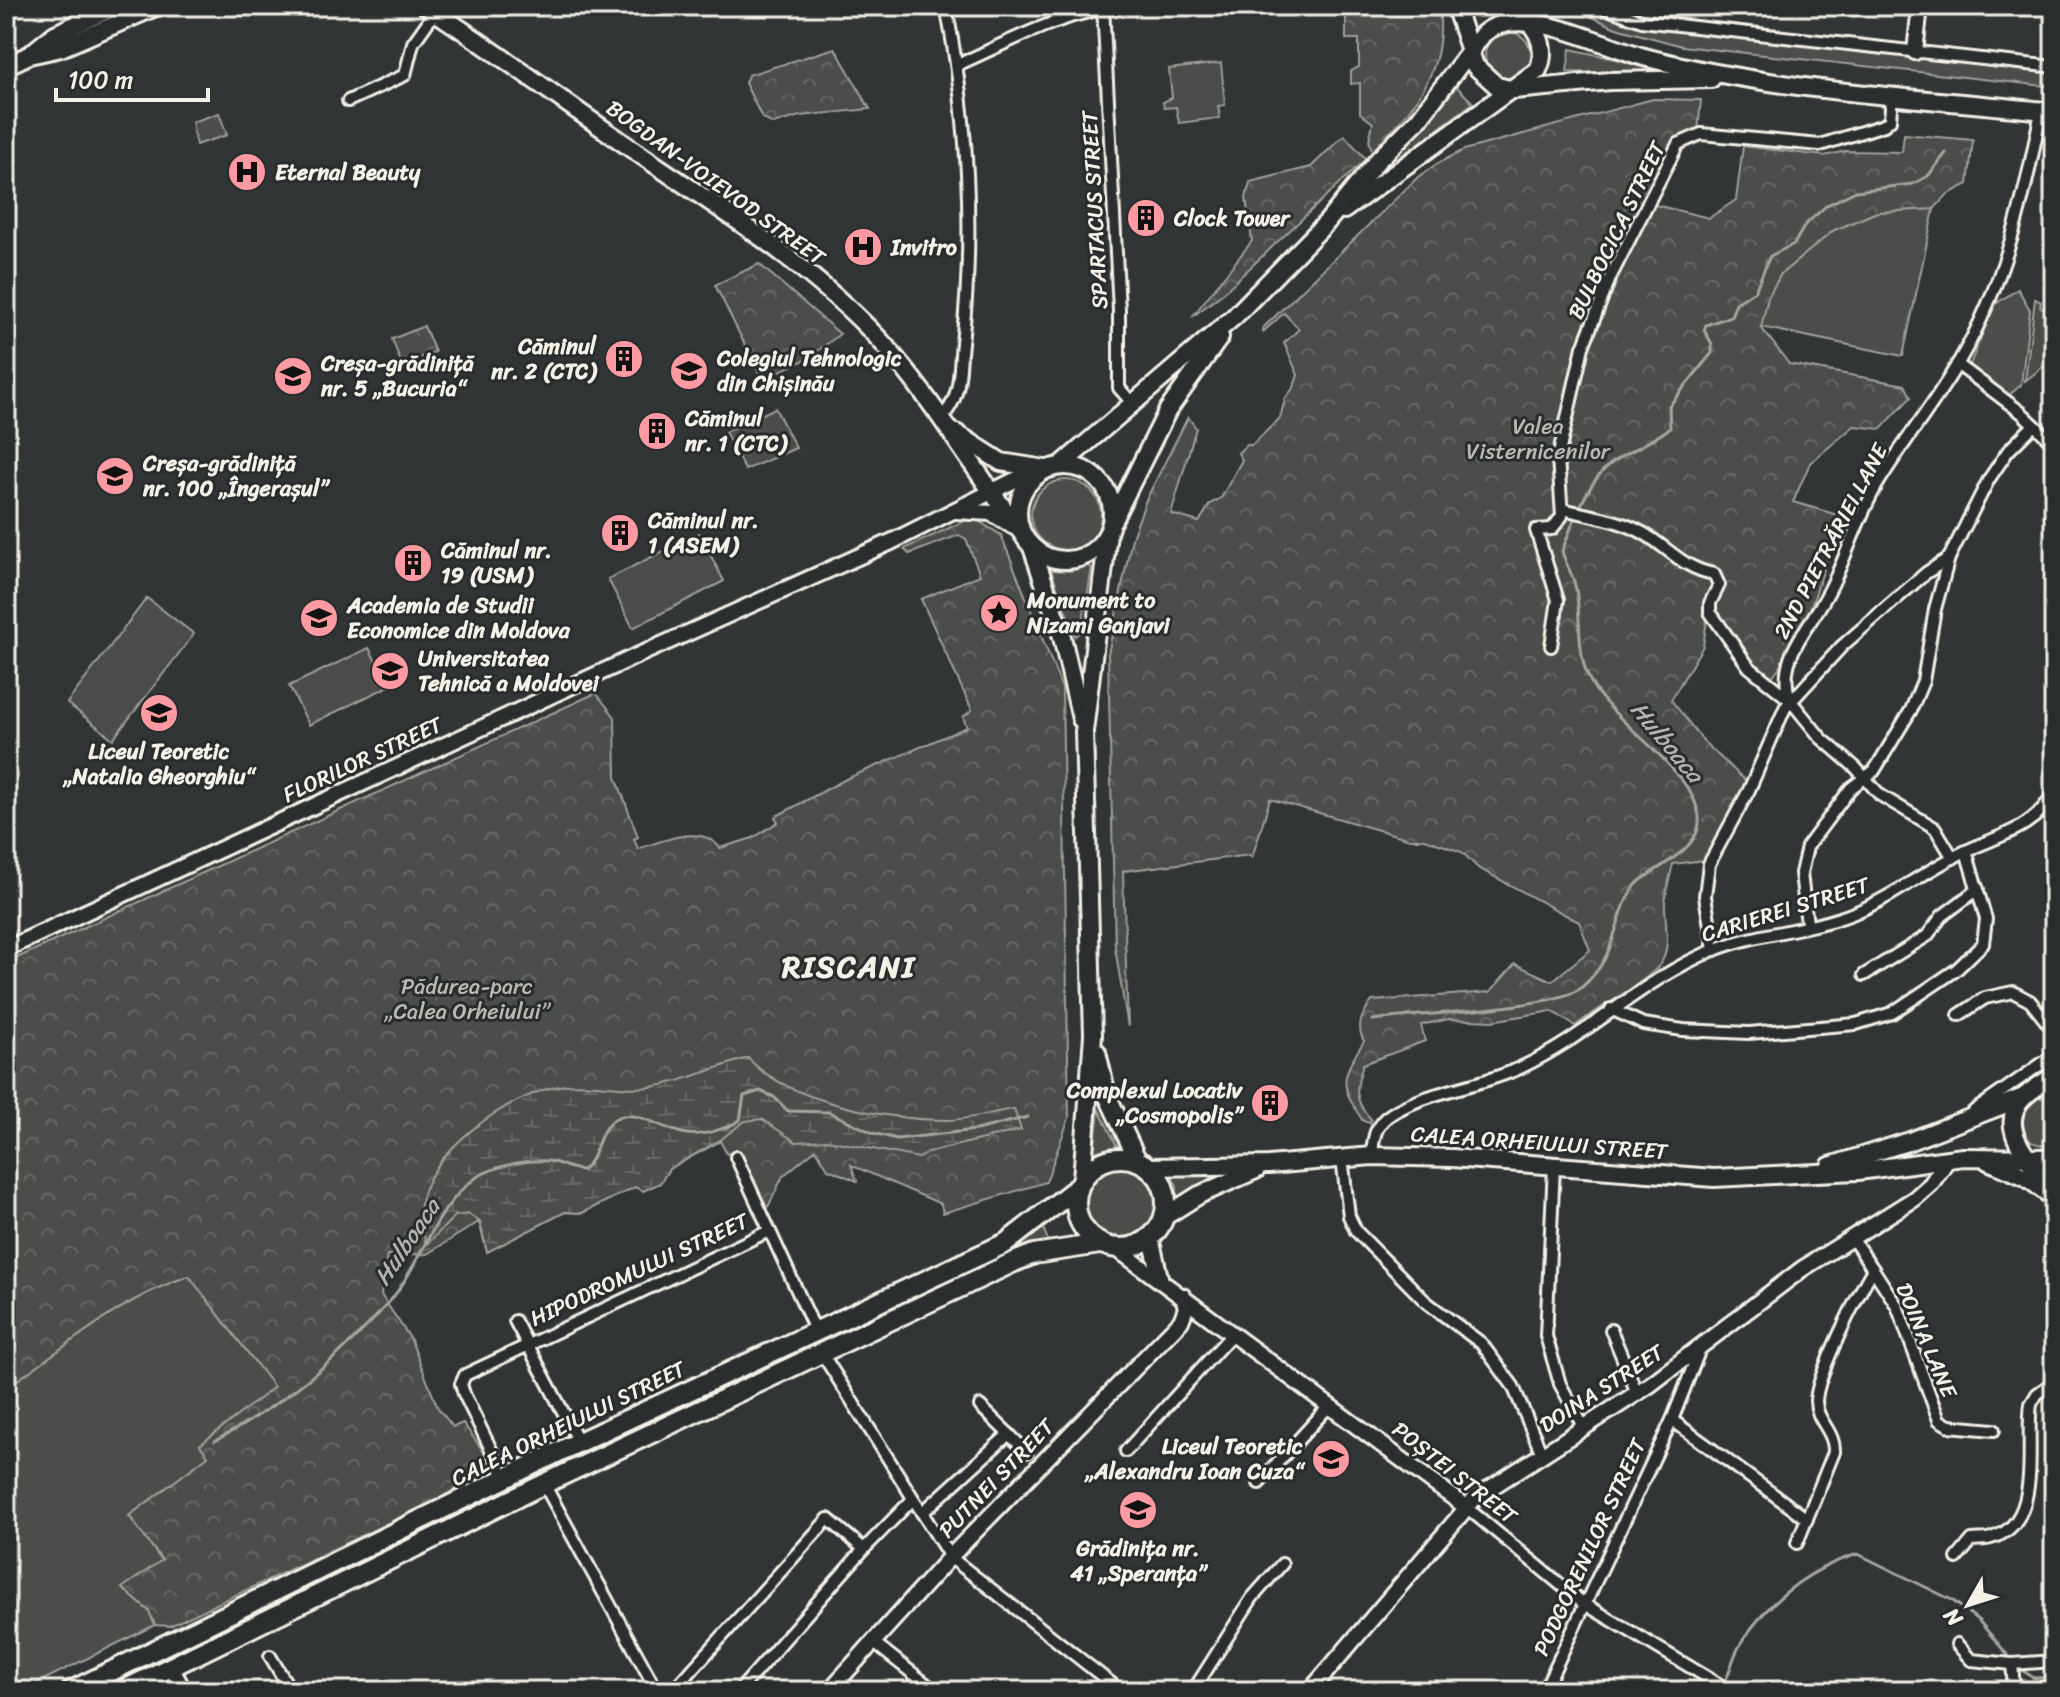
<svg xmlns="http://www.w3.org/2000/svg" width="2060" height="1697" font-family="Sriracha,sans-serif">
<defs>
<pattern id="forest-crowns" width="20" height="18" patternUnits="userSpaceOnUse" patternTransform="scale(2)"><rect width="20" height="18" fill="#4b4d4c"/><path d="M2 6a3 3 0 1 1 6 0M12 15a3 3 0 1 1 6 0" fill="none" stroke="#666766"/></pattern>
<pattern id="wetland-marsh" width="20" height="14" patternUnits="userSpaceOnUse" patternTransform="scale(2)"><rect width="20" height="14" fill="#4b4d4c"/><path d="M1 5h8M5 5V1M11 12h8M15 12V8" fill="none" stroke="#666766"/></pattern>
</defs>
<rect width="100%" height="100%" fill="#323535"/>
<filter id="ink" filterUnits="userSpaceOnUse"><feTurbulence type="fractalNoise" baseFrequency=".0125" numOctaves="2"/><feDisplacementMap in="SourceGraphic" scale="16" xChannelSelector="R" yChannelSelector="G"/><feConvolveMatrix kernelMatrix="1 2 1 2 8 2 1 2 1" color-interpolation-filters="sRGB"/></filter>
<g filter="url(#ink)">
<!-- grass -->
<g fill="#4b4d4c" stroke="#a09f9a" stroke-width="2">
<polygon points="1569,6 1586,6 1649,27 2054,74 2054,87 1682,46 1616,28"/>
<circle cx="1508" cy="55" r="23"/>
<polygon points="1570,49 1671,71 1672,73 1567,72"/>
<polygon points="1221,63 1225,105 1218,106 1220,118 1179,123 1176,107 1164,108 1163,102 1172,98 1169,69"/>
<polygon points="1456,86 1473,103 1384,169 1382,167"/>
<polygon points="1934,209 1903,356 1761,327 1768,297 1781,274 1834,230 1877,212"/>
<polygon points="2018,289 2030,310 2021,385 2008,396 1969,367 1994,305"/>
<polygon points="2035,299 2041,302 2040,307 2054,313 2054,358 2025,381"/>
<polygon points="775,408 796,448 745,470 725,432"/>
<circle cx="1066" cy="515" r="35"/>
<polygon points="699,533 724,581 633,628 608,579"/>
<polygon points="1088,566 1092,568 1081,632 1075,636 1051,570 1070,571"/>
<polygon points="147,598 194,634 113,739 67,703"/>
<polygon points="369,648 389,686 309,725 289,686"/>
<path d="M 2039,1098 L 2054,1098 L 2054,1149 L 2031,1142 C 2018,1126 2021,1109 2039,1098 Z"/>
<polygon points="1099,1110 1117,1146 1094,1152"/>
<circle cx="1121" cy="1203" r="35"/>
<polygon points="1220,1172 1177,1198 1177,1186 1170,1173"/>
<polygon points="1043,1228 1049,1243 524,1485 523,1480 1011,1250"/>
<path d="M 189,1276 L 275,1387 L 201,1445 L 209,1456 L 129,1516 L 162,1561 L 123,1588 L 149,1611 L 155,1625 L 21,1691 L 6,1691 L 6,1388 C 63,1349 122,1297 189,1276 Z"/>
<polygon points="517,1483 519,1488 351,1569 350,1565"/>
<polygon points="323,1578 325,1583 157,1664 155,1659"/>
</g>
<!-- forest -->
<g fill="url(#forest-crowns)" stroke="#a09f9a" stroke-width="2">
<path d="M 1346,6 L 1439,6 C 1447,71 1416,107 1372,151 L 1369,140 L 1373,123 L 1360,113 L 1360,83 L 1351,84 L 1351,71 L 1359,67 L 1359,39 L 1346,39 Z"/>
<polygon points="835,48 870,109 800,116 773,124 762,118 745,83 748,75"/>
<path d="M 1653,99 L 1701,100 L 1698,132 L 1681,135 L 1675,142 L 1647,203 L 1709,218 L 1736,200 L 1743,146 L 1824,156 L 1846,151 L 1902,152 L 1904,134 L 1973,140 L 1968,184 L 1948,194 L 1934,209 L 1877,212 L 1834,230 L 1781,274 L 1768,297 L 1761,327 L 1789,364 L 1905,385 L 1911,397 L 1881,429 L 1854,426 L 1810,463 L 1793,502 L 1841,516 C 1822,570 1809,634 1771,678 L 1762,674 L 1716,613 L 1707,620 L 1703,646 L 1671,700 L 1705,743 L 1746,781 L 1705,860 L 1673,864 C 1670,876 1667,889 1665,901 C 1664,920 1672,946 1661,963 C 1650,980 1595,1010 1575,1026 L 1552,1011 L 1492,1021 L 1449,1019 L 1421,1025 L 1425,1041 L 1363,1064 C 1356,1086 1352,1100 1371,1119 L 1370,1123 L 1363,1121 C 1338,1083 1341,1078 1364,1041 C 1355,1026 1363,1013 1372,1001 L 1490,992 L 1515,964 L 1552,981 L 1590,950 L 1579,922 L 1478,868 L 1462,852 L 1425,839 L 1410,839 L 1270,799 L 1252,858 L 1250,855 L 1123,871 L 1128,1027 L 1115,948 L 1108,654 L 1132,538 L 1146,500 L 1188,417 L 1196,428 L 1171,514 L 1199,522 L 1210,504 L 1221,498 L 1242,460 L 1238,453 L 1246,445 L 1252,445 L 1280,418 L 1285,399 L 1294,387 L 1298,375 L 1284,343 L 1299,329 L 1284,313 L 1263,332 L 1263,328 L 1419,176 L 1438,163 L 1464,150 Z"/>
<polygon points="219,113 227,135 196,145 192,122"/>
<polygon points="1344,135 1366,159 1222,294 1192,317 1252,241 1246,198 1250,182 1311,167"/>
<polygon points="759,264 840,334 807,359 762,379 715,285"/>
<polygon points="424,326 435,352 402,365 392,339"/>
<path d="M 975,519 L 1001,535 L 1062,688 L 1069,1118 L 1046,1182 L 943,1213 L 941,1204 L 851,1165 L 857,1181 L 828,1169 L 816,1149 L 783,1176 L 766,1211 L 739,1150 L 727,1154 L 720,1141 L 669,1169 L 660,1183 L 643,1191 L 635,1187 L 582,1213 L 565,1212 L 487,1252 L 479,1222 L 427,1254 L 387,1255 L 381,1295 L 410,1338 L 438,1408 L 453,1427 L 463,1423 L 491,1462 L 484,1470 L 441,1498 L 170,1626 L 155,1625 L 149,1611 L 122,1588 L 162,1560 L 129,1516 L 208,1456 L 200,1445 L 274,1387 L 189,1276 C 122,1297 63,1349 6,1388 L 6,963 L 596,693 L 615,717 L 616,777 L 638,837 L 634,839 L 638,849 C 662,841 701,823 720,848 L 753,838 L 778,822 L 775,817 L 846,779 L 967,727 L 963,717 L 972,710 L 921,599 L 980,575 L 966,539 L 959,535 L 909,554 L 904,549 L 964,521 Z"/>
</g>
<!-- wetland -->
<path fill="url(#wetland-marsh)" stroke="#a09f9a" stroke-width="2" d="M 748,1058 C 787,1102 890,1120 947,1120 C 969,1120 992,1112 1014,1109 L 1021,1130 L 929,1152 L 919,1158 L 827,1140 L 796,1142 L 762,1119 L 745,1121 L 720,1140 L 669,1169 L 660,1183 L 643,1191 L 635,1187 L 582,1213 L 565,1212 L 487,1252 L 480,1222 L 468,1214 L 455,1216 L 426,1245 C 424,1234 420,1220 420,1209 C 425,1151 512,1092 565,1085 C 593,1081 622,1091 650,1087 C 685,1082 715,1067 748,1058 Z"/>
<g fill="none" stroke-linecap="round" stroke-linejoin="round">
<!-- stream -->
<g stroke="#a6a5a0" stroke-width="3">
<path d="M 1578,511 C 1607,449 1623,462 1670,428 L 1669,406 L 1712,353 L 1712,344 L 1704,330 L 1706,325 L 1731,316 L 1736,303 L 1755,291 L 1770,256 L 1794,244 L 1805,225 L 1827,205 L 1856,191 L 1913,184 L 1928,176 L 1946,153"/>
<path d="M 1373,1020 C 1416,1014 1548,1008 1578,990 C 1587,984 1593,976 1599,968 C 1618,942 1618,900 1640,881 C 1662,863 1707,847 1698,811 C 1687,766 1617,725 1593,686 C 1574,655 1583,618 1575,585 C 1572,573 1565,563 1562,551 L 1574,520"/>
<path d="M 215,1441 C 280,1406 342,1357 390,1301 C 422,1263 435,1206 477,1177 C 495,1166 527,1159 548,1161 C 560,1162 570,1170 583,1170 C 598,1157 597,1134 611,1122 C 631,1103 664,1132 687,1134 C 702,1136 727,1129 740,1120 L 744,1096 L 760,1091 L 774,1097 L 788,1111 L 829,1112 L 873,1133 L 897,1139 L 976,1130 L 1028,1117"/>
<polyline points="2017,1667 2034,1678 2054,1677"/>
<path d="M 1718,1691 C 1731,1677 1730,1662 1739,1647 C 1765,1603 1809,1568 1858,1554 L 1952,1600 L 1979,1621 L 2011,1659"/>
</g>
<defs>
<g id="street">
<polyline points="1103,6 1119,310 1119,388 1134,405"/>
<polyline points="1599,6 1642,21 2054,67"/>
<path d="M 957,65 C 1011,41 1064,11 1124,6"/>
<polyline points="348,101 405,75 413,43 435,12"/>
<polyline points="1957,364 2022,413 2054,444"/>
<path d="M 942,417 C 962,397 959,370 962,343 C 975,229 968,118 946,6"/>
<path d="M 1563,509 C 1590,516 1618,519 1643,533 C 1669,548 1682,568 1714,574 L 1719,585 L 1710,603 L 1710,612 L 1749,667 L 1790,700 L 1821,738 L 1856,768 L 1880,795 L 1935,828 L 1953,858"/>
<polyline points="1551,646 1558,600 1536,530 1552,529 1562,516 1558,458 1583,347 1611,276 1678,144 1701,134 1820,145 1884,125 1890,120 1892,95"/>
<path d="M 1790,700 C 1775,657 1811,627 1829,591 C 1847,556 1857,519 1877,485 C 1903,442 1936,402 1961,358 C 2005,282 2025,197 2041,111"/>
<polyline points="1807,924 1801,873 1807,847 1851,788 1874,771 1911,710 1923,681 1935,609 1949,558 1989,479 2008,451 2034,425"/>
<polyline points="1714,950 1705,896 1709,864 1749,790 1785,708 1842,646 1926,573 1949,558"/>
<polyline points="1864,975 1927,936 1942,916 1978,889"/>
<polyline points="1611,1009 1643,1024 1683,1030 1749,1033 1856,1024 1892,1013 1956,970 1983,944 1986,919 1966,851"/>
<polyline points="1959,1015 1985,998 2013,992 2030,1001 2054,1031"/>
<polyline points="1974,1111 2054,1055"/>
<path d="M 1372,1156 C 1373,1138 1375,1124 1391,1114 C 1429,1090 1481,1087 1522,1067 C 1590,1035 1643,979 1714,950 C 1759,932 1809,931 1854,913 C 1894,897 1927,869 1966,851 C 2000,835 2035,829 2054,792"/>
<polyline points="736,1157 816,1332"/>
<polyline points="1342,1158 1349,1216 1356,1231 1426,1302 1481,1343 1513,1386 1542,1454"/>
<polyline points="1554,1166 1546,1336 1560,1384 1584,1428"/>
<polyline points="1873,1269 1897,1306 1939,1420 1949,1426 1994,1430"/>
<polyline points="515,1321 579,1442"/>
<polyline points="1611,1330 1637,1393"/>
<polyline points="823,1355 950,1557 1121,1691"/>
<polyline points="980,1406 1027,1452"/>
<polyline points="1672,1420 1807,1519"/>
<polyline points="1126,1451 1233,1333"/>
<polyline points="505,1478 464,1394 461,1384 465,1375 769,1231"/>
<polyline points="1259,1483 1330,1405"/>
<polyline points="544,1484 657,1691"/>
<polyline points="1466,1507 1583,1603 1730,1691"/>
<polyline points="922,1513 1009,1434"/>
<path d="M 1797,1543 L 1834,1452 C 1835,1431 1816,1421 1816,1401 C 1817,1373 1858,1295 1873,1269 L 1852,1238"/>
<path d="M 1957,1558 L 1972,1540 C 1979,1539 1985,1540 1991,1538 C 2044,1524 2025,1444 2031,1404 L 2037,1394 L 2054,1382"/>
<polyline points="873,1642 935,1691"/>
<polyline points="1957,1644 1971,1660 2012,1664 2014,1687"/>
<polyline points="270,1656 291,1691"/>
<polyline points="2012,1664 2054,1661"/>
<polyline points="673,1691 828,1519 864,1549"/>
<polyline points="739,1691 864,1549 913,1499"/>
<polyline points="1193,1691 1252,1598 1282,1564"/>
<polyline points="1544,1691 1672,1420 1700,1349"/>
</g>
<g id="secondary">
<polyline points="1915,52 1920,6"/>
<polyline points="955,511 991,513 1014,527"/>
<polyline points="6,949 632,658 891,542 1015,480 1045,469"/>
<polyline points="1151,1238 1160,1277"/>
<polyline points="1117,1249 1466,1507"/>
<polyline points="171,1667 184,1691"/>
<polyline points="829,1691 950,1557 1181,1321 1186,1308 1183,1296"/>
<polyline points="1310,1691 1475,1498 1651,1384 1802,1269 1914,1199 1931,1184 1948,1159"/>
</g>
<g id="primary">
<path d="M 426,6 C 497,52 565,103 635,151 C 720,209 808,263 879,339 C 934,399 972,469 1022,533"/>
<polyline points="1455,6 1475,66 1497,86 1514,90 1610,81 1711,79"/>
<polyline points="34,51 55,34 116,6"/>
<polyline points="6,66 29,55 61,48 158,6"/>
<path d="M 1344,210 L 1538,70 C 1550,44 1533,23 1514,6"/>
<polyline points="956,433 1001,462 1045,469"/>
<path d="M 1060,466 L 1235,316 L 1327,222 L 1377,161 L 1418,120 L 1483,34 C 1520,1 1602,46 1644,57 C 1778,92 1917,97 2054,112"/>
<circle cx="1065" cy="513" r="47"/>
<polyline points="1113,520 1168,410 1220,337"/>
<polyline points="1032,547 1062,637 1081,719"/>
<polyline points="1097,1052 1107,1095 1138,1161"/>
<path d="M 2054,1075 C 2044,1083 2032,1089 2023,1098 C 1993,1128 2036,1168 2054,1192"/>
<polyline points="1988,1161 2026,1177 2051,1196"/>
<polyline points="1830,1166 1910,1141 2024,1097"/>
<polyline points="1149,1167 1269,1165 1372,1156 1452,1158 1714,1178 1858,1171 1963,1157 2054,1158"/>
<polyline points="1082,1179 1093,1035 1084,732 1108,533"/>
<polyline points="1164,1217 1199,1195 1256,1170"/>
</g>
<g id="highway">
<circle cx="1121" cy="1203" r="45"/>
<polyline points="71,1691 579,1442 1006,1243 1078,1187"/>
<polyline points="122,1691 544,1484 1014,1262 1034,1254 1100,1244"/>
</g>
</defs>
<!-- street casing -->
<use href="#street" stroke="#f4f1e8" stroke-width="16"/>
<!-- secondary casing -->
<use href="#secondary" stroke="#f4f1e8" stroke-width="20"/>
<!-- primary casing -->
<use href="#primary" stroke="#f4f1e8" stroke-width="22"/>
<!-- highway casing -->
<use href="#highway" stroke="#f4f1e8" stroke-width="24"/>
<!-- street -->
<use href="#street" stroke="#2a2d2e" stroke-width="10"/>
<!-- secondary -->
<use href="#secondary" stroke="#2a2d2e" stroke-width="14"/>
<!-- primary -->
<use href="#primary" stroke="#2a2d2e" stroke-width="16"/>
<!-- highway -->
<use href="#highway" stroke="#2a2d2e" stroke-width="18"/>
</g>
</g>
<!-- icons -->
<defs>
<symbol id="hospital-disc" viewBox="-11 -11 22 22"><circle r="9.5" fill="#ff9aa2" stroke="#2a2d2e"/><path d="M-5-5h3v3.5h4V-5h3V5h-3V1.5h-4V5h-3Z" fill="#111"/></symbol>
<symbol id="building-disc" viewBox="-11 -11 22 22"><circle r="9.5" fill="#ff9aa2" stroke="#2a2d2e"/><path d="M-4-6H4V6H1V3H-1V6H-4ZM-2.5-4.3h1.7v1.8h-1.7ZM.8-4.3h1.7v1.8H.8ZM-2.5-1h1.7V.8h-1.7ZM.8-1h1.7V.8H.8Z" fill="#111"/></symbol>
<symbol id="university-disc" viewBox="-11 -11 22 22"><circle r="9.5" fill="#ff9aa2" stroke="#2a2d2e"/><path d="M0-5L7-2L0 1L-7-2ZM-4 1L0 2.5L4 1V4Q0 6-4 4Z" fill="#111"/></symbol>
<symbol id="school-disc" viewBox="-11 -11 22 22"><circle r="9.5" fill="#ff9aa2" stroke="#2a2d2e"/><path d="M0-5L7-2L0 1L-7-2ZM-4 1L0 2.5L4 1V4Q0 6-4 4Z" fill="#111"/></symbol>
<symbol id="sight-disc" viewBox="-11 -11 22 22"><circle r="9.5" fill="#ff9aa2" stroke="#2a2d2e"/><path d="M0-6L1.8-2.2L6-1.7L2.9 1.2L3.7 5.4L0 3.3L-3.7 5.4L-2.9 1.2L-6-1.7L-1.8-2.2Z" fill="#111"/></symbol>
</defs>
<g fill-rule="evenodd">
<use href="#hospital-disc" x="225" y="150" width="44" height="44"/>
<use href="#building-disc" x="1124" y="196" width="44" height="44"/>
<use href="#hospital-disc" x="841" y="225" width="44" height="44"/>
<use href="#building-disc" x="602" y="337" width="44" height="44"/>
<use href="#university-disc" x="667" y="349" width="44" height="44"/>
<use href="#school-disc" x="271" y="354" width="44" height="44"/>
<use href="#building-disc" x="635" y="409" width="44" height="44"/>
<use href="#school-disc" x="93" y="454" width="44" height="44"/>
<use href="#building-disc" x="598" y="511" width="44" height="44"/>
<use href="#building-disc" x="391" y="541" width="44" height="44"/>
<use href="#sight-disc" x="977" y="591" width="44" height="44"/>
<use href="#university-disc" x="297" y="596" width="44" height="44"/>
<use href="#university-disc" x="368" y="649" width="44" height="44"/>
<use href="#school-disc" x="137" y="691" width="44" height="44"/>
<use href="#building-disc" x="1248" y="1081" width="44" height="44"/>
<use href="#school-disc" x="1309" y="1437" width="44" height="44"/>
<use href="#school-disc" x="1116" y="1488" width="44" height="44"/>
</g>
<g text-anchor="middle" stroke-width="6" stroke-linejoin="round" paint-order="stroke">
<!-- poi labels -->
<g font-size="22" font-weight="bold" fill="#f4f1e8" stroke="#2a2d2e" text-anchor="start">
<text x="275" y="180">Eternal Beauty</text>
<text x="1174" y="226">Clock Tower</text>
<text x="891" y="255">Invitro</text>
<text x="596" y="354" text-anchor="end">Căminul<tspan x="596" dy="25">nr. 2 (CTC)</tspan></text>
<text x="717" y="366">Colegiul Tehnologic<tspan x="717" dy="25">din Chișinău</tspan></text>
<text x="321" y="371">Creșa-grădiniță<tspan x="321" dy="25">nr. 5 „Bucuria“</tspan></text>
<text x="685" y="426">Căminul<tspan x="685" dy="25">nr. 1 (CTC)</tspan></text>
<text x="143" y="471">Creșa-grădiniță<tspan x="143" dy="25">nr. 100 „Îngerașul”</tspan></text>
<text x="648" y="528">Căminul nr.<tspan x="648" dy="25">1 (ASEM)</tspan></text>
<text x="441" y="558">Căminul nr.<tspan x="441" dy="25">19 (USM)</tspan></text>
<text x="1027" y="608">Monument to<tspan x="1027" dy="25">Nizami Ganjavi</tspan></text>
<text x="347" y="613">Academia de Studii<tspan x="347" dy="25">Economice din Moldova</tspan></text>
<text x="418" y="666">Universitatea<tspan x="418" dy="25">Tehnică a Moldovei</tspan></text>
<text x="159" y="759" text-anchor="middle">Liceul Teoretic<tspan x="159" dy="25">„Natalia Gheorghiu“</tspan></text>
<text x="1242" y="1098" text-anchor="end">Complexul Locativ<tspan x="1242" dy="25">„Cosmopolis”</tspan></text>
<text x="1303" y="1454" text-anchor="end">Liceul Teoretic<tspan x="1303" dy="25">„Alexandru Ioan Cuza“</tspan></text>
<text x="1138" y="1556" text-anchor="middle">Grădinița nr.<tspan x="1138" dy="25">41 „Speranța”</tspan></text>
</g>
<!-- street labels -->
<g font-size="22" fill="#f4f1e8" stroke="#2a2d2e">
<text transform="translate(716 182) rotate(36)" y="8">BOGDAN-VOIEVOD STREET</text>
<text transform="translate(1094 210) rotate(-93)" y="8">SPARTACUS STREET</text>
<text transform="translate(1616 230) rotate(-64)" y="8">BULBOCICA STREET</text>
<text transform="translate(1830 541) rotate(-62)" y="8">2ND PIETRĂRIEI LANE</text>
<text transform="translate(362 759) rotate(-25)" y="8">FLORILOR STREET</text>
<text transform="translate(1785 909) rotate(-17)" y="8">CARIEREI STREET</text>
<text transform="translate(1539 1142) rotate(4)" y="8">CALEA ORHEIULUI STREET</text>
<text transform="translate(639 1269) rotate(-25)" y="8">HIPODROMULUI STREET</text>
<text transform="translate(1927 1340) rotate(67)" y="8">DOINA LANE</text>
<text transform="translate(1601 1388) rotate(-33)" y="8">DOINA STREET</text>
<text transform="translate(568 1423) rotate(-26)" y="8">CALEA ORHEIULUI STREET</text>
<text transform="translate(1455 1472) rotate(38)" y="8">POȘTEI STREET</text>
<text transform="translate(996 1478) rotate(-46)" y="8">PUTNEI STREET</text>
<text transform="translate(1589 1547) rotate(-65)" y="8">PODGORENILOR STREET</text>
</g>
<!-- park labels -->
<g font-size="22" fill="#b9b8b1" stroke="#2a2d2e">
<text x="1538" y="434">Valea<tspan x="1538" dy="25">Visternicenilor</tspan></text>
<text x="467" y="994">Pădurea-parc<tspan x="467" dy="25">„Calea Orheiului”</tspan></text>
</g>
<!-- water labels -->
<g font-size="24" font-style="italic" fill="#b3b2ac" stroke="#2a2d2e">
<text transform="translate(1667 742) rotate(50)" y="8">Hulboaca</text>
<text transform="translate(407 1242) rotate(-56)" y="8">Hulboaca</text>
</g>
<!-- district labels -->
<g font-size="30" font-weight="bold" letter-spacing="2" fill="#f4f1e8" stroke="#2a2d2e">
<text x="849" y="977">RISCANI</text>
</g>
</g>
<!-- margin -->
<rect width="2060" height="1697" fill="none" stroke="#2a2d2e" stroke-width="32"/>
<rect x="16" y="16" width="2028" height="1665" fill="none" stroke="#f4f1e8" stroke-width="3" filter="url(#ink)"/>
<!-- north arrow -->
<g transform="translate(1968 1605) rotate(231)" stroke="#2a2d2e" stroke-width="6" paint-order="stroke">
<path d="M0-6L14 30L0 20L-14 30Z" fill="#f4f1e8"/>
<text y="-12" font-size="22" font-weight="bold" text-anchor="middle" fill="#f4f1e8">N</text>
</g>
<!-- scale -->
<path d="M56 88v12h152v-12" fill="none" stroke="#f4f1e8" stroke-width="4"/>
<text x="68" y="88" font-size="24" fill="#f4f1e8" stroke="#2a2d2e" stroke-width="6" paint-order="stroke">100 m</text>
</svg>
